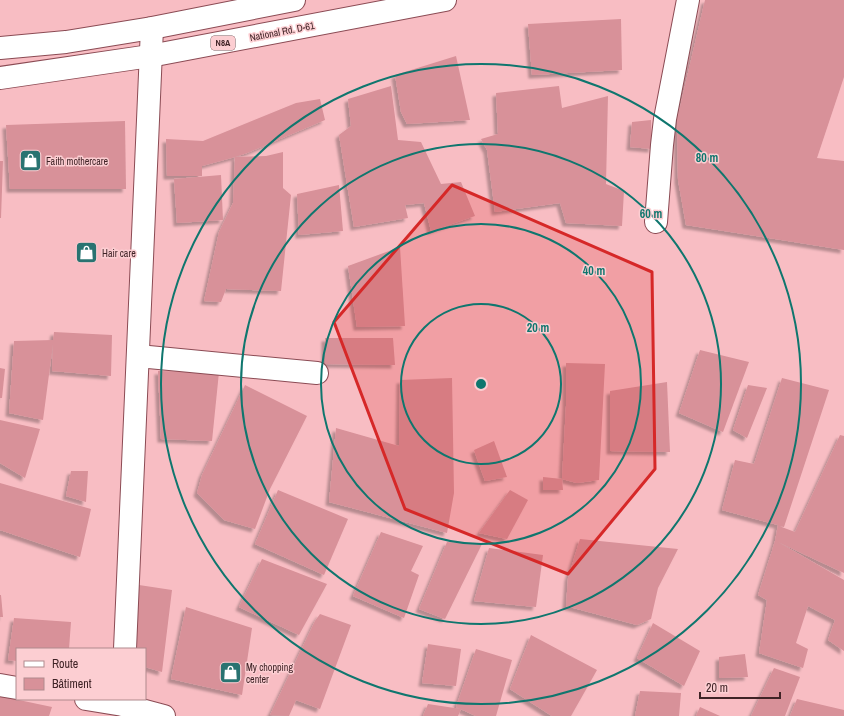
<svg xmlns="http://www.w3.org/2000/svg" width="844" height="716" font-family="'Archivo Narrow',sans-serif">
<defs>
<filter id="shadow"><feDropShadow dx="-3.5" dy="3.5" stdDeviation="1" flood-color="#0004"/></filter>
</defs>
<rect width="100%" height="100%" fill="#f8bdc3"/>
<!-- building -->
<g fill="#d89199" filter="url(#shadow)">
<polygon points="705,0 844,0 844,77 817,158 844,161 844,250 686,225 678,180 677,120"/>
<polygon points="621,19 622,70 532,75 528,24"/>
<polygon points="456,56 470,120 407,124 401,112 395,75"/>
<polygon points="391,86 398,140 421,142 441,184 461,182 475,216 431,231 424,203 405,205 408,218 354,227 339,135 351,126 348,99"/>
<polygon points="559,86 562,108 608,96 606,184 624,191 622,226 566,223 560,203 495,212 487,150 481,139 498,134 496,93"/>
<polygon points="320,99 325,120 247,153 235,157 266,156 283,152 283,188 291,195 281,291 226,289 221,302 204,301 219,232 233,203 235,157 202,166 202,176 167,176 166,139 203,141 296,103"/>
<polygon points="651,120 652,149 630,147 632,122"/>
<polygon points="125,121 126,189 10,189 6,125"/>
<polygon points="0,161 3,161 1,218 0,218"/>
<polygon points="221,175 223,220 177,223 174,179"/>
<polygon points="339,185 343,231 299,235 297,194"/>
<polygon points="400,247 405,326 357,327 348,266"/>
<polygon points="54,332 112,335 111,376 52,371 53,344 43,420 9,413 14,341 53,340"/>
<polygon points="325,338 393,338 395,365 325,364"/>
<polygon points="700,350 749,362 723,432 679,413"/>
<polygon points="566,363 605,364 599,480 577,483 562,479 566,406"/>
<polygon points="0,368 5,369 2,398 0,398"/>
<polygon points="158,371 219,372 212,441 161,439"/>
<polygon points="452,378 454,493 447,533 329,502 336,428 399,446 400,380"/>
<polygon points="782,378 829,390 784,527 779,526 795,532 840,435 844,436 844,573 778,542 844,580 844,651 828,640 835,620 808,606 796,643 808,649 803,668 759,653 767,600 758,595 775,541 778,525 722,510 735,460 754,464"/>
<polygon points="667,382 670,452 610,451 610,391"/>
<polygon points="245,385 307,416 270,489 255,529 224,520 197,493 202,475"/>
<polygon points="748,385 767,388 747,438 733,430"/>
<polygon points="0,420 40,429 25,478 0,463"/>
<polygon points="494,441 507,477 485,481 474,450"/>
<polygon points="71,471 88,471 86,502 66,496"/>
<polygon points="543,477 562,479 563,490 543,490"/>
<polygon points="0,483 91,509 80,557 0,530"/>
<polygon points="278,490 348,519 324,575 255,544"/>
<polygon points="510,490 528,500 507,539 479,533"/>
<polygon points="381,532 423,546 411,571 419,575 404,618 353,596"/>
<polygon points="580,539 678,549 658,588 651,619 637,625 566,606 568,578"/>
<polygon points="447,542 482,544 445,619 419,609"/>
<polygon points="489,548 543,555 536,607 474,601"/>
<polygon points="262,559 327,584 299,635 239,607"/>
<polygon points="139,585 172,590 162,672 145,667 145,649 132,649"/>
<polygon points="0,595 1,595 3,617 0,617"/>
<polygon points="186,607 252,628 242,695 171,679"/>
<polygon points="320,614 351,625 320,709 296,700 289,716 270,715 315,621"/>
<polygon points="14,618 71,622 69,649 17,649 17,661 8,660"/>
<polygon points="653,623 700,651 684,686 637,658"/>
<polygon points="531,635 597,670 571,716 552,716 510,689"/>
<polygon points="428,644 461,649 456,686 422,683"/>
<polygon points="476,649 512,660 496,716 476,716 456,707"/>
<polygon points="745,654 748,677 719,678 719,657"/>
<polygon points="774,668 800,677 785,716 751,716"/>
<polygon points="640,691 681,693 679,716 635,716"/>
<polygon points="0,696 52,707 49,716 0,716"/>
<polygon points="797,699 844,710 844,716 790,716"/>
<polygon points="428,704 461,709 458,716 423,716"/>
<polygon points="700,707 720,716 696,716"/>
</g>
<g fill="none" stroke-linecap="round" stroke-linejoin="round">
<defs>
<g id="minor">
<polyline points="656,222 662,145 665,119 688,0"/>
<polyline points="138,356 317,373"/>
<polyline points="123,705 164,716"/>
</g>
<g id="tertiary">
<polyline points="125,649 152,28"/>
<polyline points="0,685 17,688"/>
<polyline points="86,699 123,705 123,699"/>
</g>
<g id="trunk">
<polyline points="0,48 66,42 152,28 294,0"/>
<polyline points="0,78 150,56 445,0"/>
</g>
</defs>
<!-- minor casing -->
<use href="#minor" stroke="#8b4b54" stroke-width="24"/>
<!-- tertiary casing -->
<use href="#tertiary" stroke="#8b4b54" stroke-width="24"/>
<!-- trunk casing -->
<use href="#trunk" stroke="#8b4b54" stroke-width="24"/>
<!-- minor -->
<use href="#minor" stroke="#fff" stroke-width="22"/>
<!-- tertiary -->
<use href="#tertiary" stroke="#fff" stroke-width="22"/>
<!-- trunk -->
<use href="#trunk" stroke="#fff" stroke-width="22"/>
</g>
<!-- marked area -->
<path fill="#d62828" fill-opacity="0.2" stroke="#d62828" stroke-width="3" stroke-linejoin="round" d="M 452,185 L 652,272 L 655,469 L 568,574 L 405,509 L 334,322 Z"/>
<!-- distance rings -->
<g fill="none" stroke="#0f766e" stroke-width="2">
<circle cx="481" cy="384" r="80"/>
<circle cx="481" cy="384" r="160"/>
<circle cx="481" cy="384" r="240"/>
<circle cx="481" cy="384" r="320"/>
</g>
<!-- icons -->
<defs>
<symbol id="shop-square" viewBox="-11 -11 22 22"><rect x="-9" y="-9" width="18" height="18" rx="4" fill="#297371" stroke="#fcced2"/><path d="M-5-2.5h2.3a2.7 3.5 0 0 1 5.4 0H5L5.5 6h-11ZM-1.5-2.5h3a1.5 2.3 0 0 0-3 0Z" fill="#fff"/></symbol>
</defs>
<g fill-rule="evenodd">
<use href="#shop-square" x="18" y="148" width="25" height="25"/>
<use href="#shop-square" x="74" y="240" width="25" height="25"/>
<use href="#shop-square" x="218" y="660" width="25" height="25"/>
</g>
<g text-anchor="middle" stroke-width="3" stroke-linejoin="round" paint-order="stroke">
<!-- shield labels -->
<rect fill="#fcced2" stroke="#78565a" stroke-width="1" x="211" y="36" width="24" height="14" rx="3"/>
<g font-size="9" font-weight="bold" fill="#3f2326">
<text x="223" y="46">N8A</text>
</g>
<!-- street labels -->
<g font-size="10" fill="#3f2326" stroke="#fcced2">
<text transform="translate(282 31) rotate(-11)" y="4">National Rd. D-61</text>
</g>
<!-- poi labels -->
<g font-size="10" fill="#3f2326" stroke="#fcced2" text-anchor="start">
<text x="46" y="165">Faith mothercare</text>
<text x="102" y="257">Hair care</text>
<text x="246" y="671">My chopping<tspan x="246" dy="12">center</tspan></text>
</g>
</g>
<circle cx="481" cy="384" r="6" fill="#0f766e" stroke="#fcced2" stroke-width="2"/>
<g font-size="12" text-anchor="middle" font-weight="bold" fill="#0f766e" stroke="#fcced2" stroke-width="3" stroke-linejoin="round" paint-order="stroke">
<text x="707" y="162">80 m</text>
<text x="651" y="218">60 m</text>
<text x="594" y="275">40 m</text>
<text x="538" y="332">20 m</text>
</g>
<!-- legend -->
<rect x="16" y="648" width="130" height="52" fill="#fcced2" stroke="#b08a8d"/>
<rect x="24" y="661" width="20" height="6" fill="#ffffff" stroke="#b08a8d"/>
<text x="52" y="668" font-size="12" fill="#3f2326">Route</text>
<rect x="24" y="678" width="20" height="12" fill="#d89199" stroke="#b08a8d"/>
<text x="52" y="688" font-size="12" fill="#3f2326">Bâtiment</text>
<!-- scale -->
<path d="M700 692v6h80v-6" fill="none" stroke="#3f2326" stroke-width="2"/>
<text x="706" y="692" font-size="12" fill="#3f2326" stroke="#fcced2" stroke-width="3" paint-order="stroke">20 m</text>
</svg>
